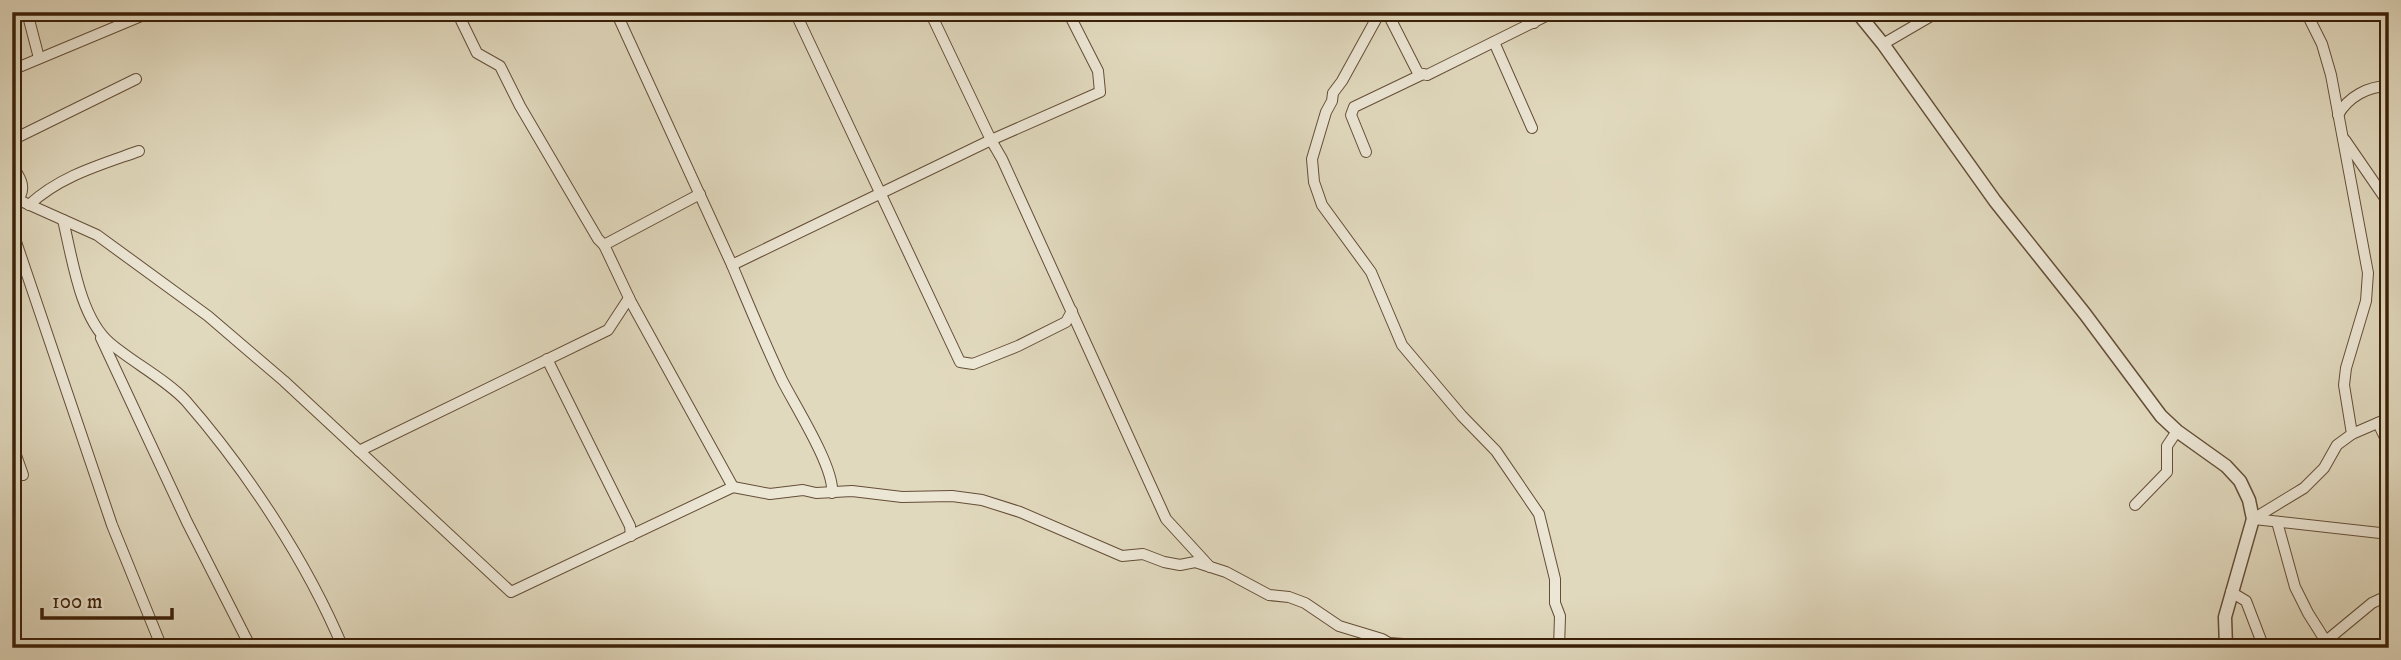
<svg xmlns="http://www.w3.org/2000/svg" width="2401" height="660" font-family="'IM FELL DW Pica',serif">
<rect width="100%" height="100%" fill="#e1d9be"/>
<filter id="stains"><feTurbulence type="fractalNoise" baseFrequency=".00286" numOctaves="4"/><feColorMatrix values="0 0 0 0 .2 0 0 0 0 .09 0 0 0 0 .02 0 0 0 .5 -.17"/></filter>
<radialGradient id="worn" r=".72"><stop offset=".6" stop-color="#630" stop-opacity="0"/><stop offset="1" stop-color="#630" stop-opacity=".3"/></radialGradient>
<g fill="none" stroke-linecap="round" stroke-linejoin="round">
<defs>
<g id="minor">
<polyline points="27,12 39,58"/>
<polyline points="457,12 477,53 500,66 520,106 598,239 604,245 700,194"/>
<polyline points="616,12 732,265 991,140 1002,159 1166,519 1210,567"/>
<polyline points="795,12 960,362 973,364 1018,346 1066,322 1072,311"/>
<polyline points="930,12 991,140 1100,92 1098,71 1068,12"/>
<polyline points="1380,12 1342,81 1333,93 1332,101 1326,112 1312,159 1314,182 1322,205 1371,272 1402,345 1462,416 1496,451 1539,514 1555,579 1555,603 1560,616 1559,648"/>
<polyline points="1387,12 1418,73 1427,75 1554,12"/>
<polyline points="1529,12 1534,23"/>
<polyline points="2306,12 2322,44 2331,75 2368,273 2366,301 2346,368 2344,385 2352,434"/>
<polyline points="1494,42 1532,128"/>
<polyline points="1883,44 1938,12"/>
<polyline points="12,70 151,12"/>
<path d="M 2338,115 C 2348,97 2368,86 2389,86"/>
<polyline points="12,140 136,79"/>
<polyline points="2345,140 2389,204"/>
<polyline points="1366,152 1351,115 1354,107 1423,74"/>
<path d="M 12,165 C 20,178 27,186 18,200"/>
<polyline points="12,197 97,235 208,316 284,381 511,592 733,487 631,302 604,245"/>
<path d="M 29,205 C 60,176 100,165 139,151"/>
<path d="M 63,220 C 72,257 80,318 110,343 C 132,362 167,380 186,401 C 247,471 307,562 343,648"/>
<polyline points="12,230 112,525 162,648"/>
<path d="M 732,265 C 748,303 764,342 782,380 C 794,404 835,468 832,493"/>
<polyline points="101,338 187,522 251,648"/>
<polyline points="547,359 630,526 631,536"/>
<polyline points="2378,423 2389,446"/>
<polyline points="12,444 23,475"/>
<polyline points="359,451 608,330 629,298"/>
<polyline points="733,487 770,494 803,490 816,493 852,491 902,497 952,496 982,500 1020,512 1122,556 1143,554 1164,562 1180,565 1195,562 1226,572 1269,595 1289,597 1305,603 1339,626 1382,639 1389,643 1403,644 1417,648"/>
<polyline points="2135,505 2167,472 2167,446 2177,431"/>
<polyline points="2253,519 2304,488 2324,468 2337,445 2352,434 2389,418"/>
<polyline points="2254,519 2389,534"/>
<polyline points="2277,522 2295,587 2308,613 2330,648"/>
<polyline points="2231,592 2246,601 2264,648"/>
<polyline points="2326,641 2372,603 2389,595"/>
</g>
<polyline id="tertiary" points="1857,12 1883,44 1995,201 2085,314 2161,416 2177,431 2226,466 2240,481 2249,500 2253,519 2225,617 2226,648"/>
</defs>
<!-- minor casing -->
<use href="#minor" stroke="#644e36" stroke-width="12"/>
<!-- tertiary casing -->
<use href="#tertiary" stroke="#644e36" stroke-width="15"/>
<!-- minor -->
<use href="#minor" stroke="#ece6d5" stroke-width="10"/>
<!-- tertiary -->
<use href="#tertiary" stroke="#ece6d5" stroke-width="12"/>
</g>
<!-- margin -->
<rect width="2401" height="660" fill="none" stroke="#e1d9be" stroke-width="42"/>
<rect x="14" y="14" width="2373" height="632" fill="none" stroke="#3a2008" stroke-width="3.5"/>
<rect x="21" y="21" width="2359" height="618" fill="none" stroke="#3a2008" stroke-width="2"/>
<!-- scale -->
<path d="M42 608v10h130v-10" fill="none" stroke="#3a2008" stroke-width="3.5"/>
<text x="52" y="608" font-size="21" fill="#3a2008" stroke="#ece6d5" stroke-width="5" paint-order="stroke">100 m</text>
<rect width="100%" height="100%" filter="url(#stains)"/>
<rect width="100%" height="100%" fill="url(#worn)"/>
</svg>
